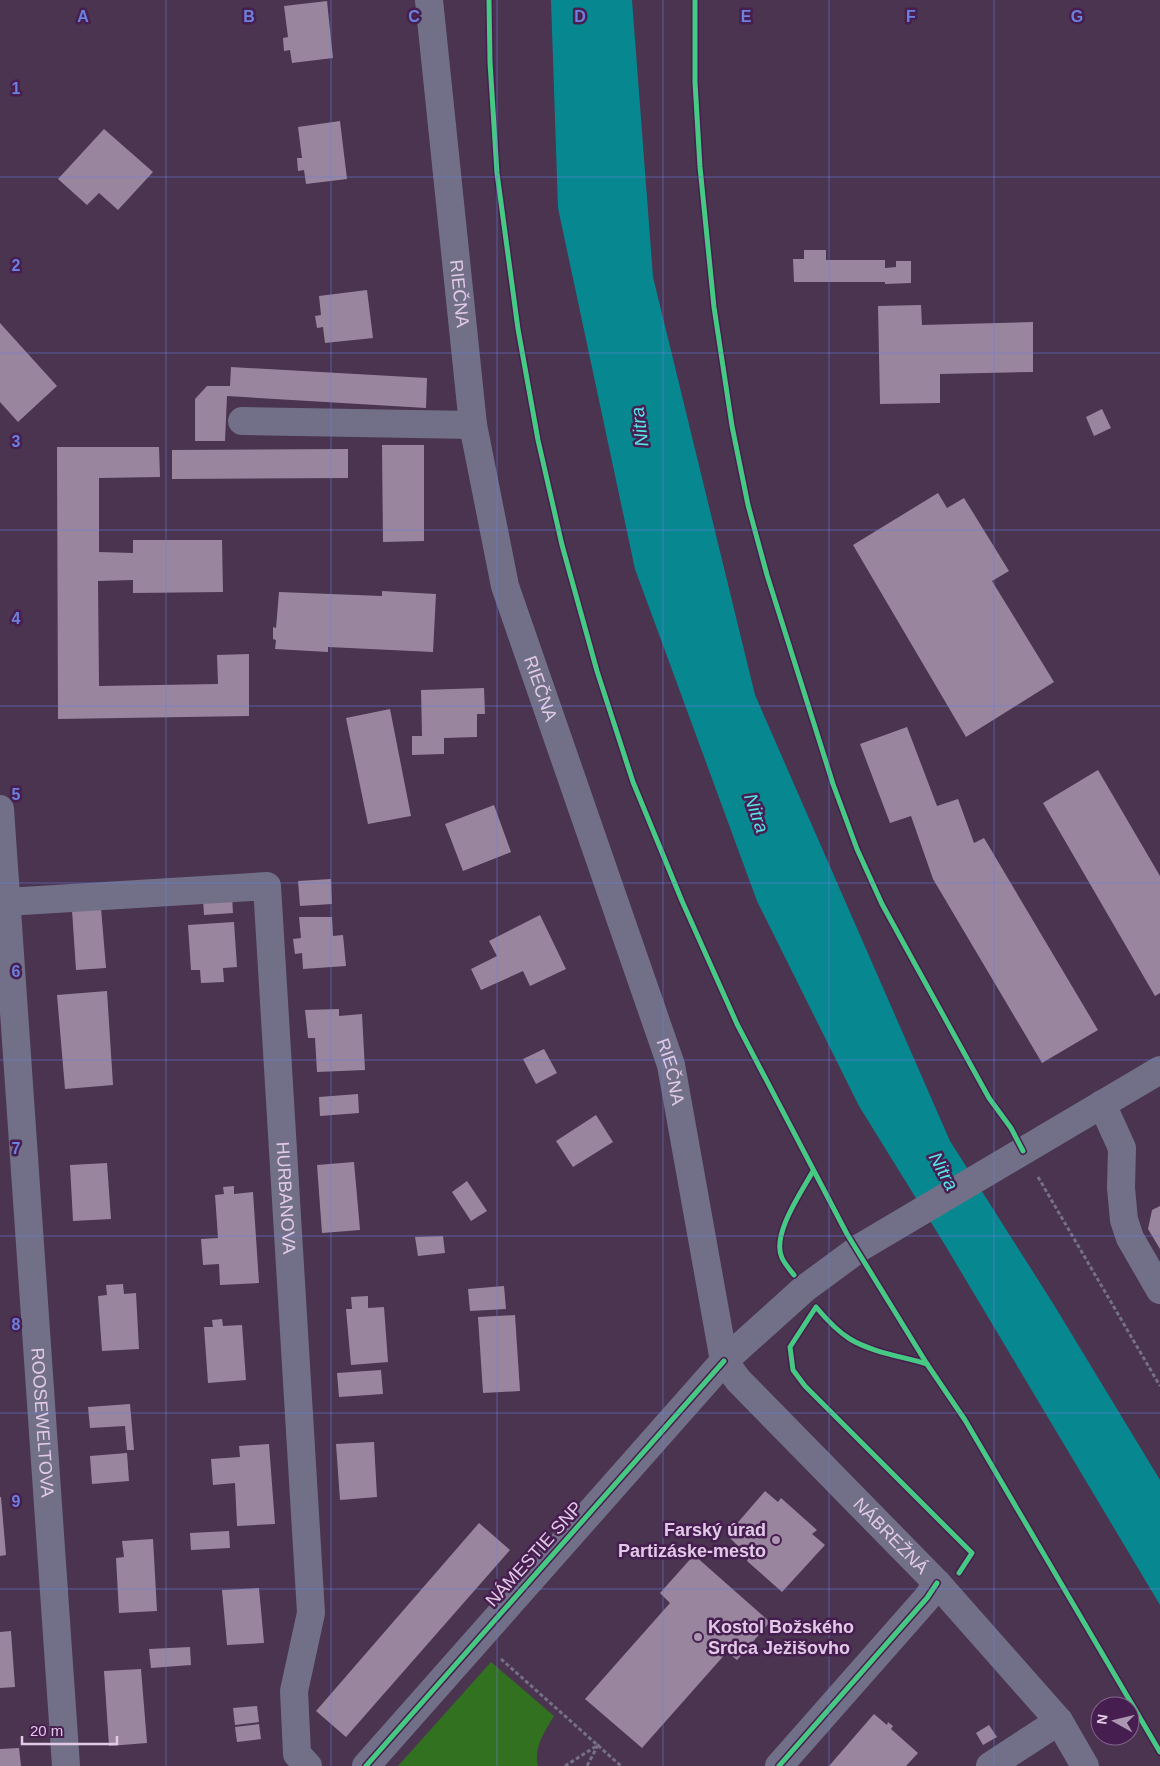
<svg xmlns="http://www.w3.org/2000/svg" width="1160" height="1766" font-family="Helvetica,sans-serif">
<rect width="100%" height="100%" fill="#4a3450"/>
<!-- green -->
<path fill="#327120" d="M 491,1662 L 554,1716 C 545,1731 533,1748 538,1766 L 398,1766 Z"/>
<!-- water -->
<polygon fill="#078890" points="551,0 632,0 653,277 755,695 950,1141 1054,1305 1160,1480 1160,1605 945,1245 859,1106 757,901 635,569 558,208"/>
<!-- building -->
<g fill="#99869e">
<polygon points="327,1 333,58 292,63 290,50 284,51 283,38 288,37 284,6"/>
<polygon points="340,121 347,179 306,184 304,170 298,171 297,158 302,158 298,127"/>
<polygon points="104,129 153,172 118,210 99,193 87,205 58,179"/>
<polygon points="804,250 826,250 826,260 885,260 885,268 896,267 896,261 911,261 911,283 885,284 885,282 794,282 793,259 804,259"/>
<polygon points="367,290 373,338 325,343 323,327 317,328 315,316 321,315 319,296"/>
<polygon points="921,305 922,325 1033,322 1033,372 940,374 940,403 880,404 878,306"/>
<polygon points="0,323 57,386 18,422 0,402"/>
<polygon points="231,367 427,378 426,408 227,396 225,441 195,441 195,399 207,386 230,386"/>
<polygon points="1102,409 1111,428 1094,436 1086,417"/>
<polygon points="382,445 424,445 424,541 383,542"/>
<polygon points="57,447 159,447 160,477 99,478 99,552 133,553 133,540 222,540 223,592 133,593 133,580 98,581 99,686 218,684 217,655 249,654 249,716 58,719"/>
<polygon points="348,449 348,478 172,479 172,450"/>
<polygon points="938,493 947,508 964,498 1009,571 992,581 1054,682 966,737 853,545"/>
<polygon points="382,591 436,594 433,652 328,647 328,652 275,649 276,640 273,639 273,627 276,628 279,592 382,596"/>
<polygon points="484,688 485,714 477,714 477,737 444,738 444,754 412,755 412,736 422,736 421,690"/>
<polygon points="390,709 411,816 368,824 346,718"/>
<polygon points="907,727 937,806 958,799 974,843 984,838 1098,1030 1042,1063 933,879 911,816 890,823 860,744"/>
<polygon points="1098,770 1160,876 1160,993 1155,996 1043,803"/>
<polygon points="494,805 511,852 463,871 445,824"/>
<polygon points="331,879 332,904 300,906 298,881"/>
<polygon points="232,896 233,913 204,915 203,899"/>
<polygon points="101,908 106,968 76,970 72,910"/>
<polygon points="540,915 566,969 530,986 523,971 481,990 471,969 497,956 489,941"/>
<polygon points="299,917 332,917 333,936 343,935 346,966 303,969 302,953 295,954 293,939 301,938"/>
<polygon points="234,922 237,967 223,968 224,982 201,983 200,970 191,970 188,925"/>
<polygon points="107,991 113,1085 65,1089 57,995"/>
<polygon points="339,1009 339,1016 362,1014 365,1070 317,1072 315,1038 308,1038 305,1010"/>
<polygon points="544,1049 557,1073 536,1084 523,1059"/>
<polygon points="358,1094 359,1113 320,1116 319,1097"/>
<polygon points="596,1115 613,1142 573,1167 556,1141"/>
<polygon points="354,1162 360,1230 322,1233 317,1165"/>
<polygon points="107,1163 111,1219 73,1221 70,1165"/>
<polygon points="467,1181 487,1211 471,1221 452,1192"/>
<polygon points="234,1186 234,1194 253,1192 259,1283 220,1285 219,1264 203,1265 201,1239 218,1238 215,1195 224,1194 223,1187"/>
<polygon points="1160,1206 1160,1249 1148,1229 1152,1210"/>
<polygon points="443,1236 445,1253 418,1256 415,1237"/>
<polygon points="123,1284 124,1294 136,1293 139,1349 102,1351 98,1296 107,1295 106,1285"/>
<polygon points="504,1286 506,1309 470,1311 468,1289"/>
<polygon points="368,1296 368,1308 384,1307 388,1362 351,1365 346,1309 352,1309 351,1297"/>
<polygon points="515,1315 520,1391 483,1393 478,1317"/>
<polygon points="222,1319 223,1326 242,1325 246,1380 208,1383 204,1327 213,1327 212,1320"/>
<polygon points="381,1370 383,1394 339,1397 337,1373"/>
<polygon points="130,1404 134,1450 127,1450 125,1426 90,1428 88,1407"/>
<polygon points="374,1442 377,1497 340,1500 336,1444"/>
<polygon points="269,1444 275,1524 237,1526 235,1483 213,1485 211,1459 240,1457 239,1446"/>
<polygon points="127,1453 129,1481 92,1484 90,1456"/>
<polygon points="765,1491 778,1502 781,1498 817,1530 812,1534 825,1545 782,1592 747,1561 749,1557 727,1535"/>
<polygon points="0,1497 1,1497 6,1555 0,1556"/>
<polygon points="479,1523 510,1550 346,1737 316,1711"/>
<polygon points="229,1531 230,1548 191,1550 190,1533"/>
<polygon points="153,1539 157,1611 119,1613 116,1558 124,1557 122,1541"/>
<polygon points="694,1555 770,1622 737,1660 727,1652 642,1748 585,1699 670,1603 660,1593"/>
<polygon points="259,1588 264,1643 227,1645 222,1590"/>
<polygon points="11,1631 15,1687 0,1688 0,1632"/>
<polygon points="190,1647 191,1665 151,1668 149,1649"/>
<polygon points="141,1669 147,1743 109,1746 104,1671"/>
<polygon points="257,1706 259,1722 235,1725 233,1708"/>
<polygon points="874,1714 887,1725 888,1722 893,1726 891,1729 918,1753 906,1766 829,1766"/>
<polygon points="259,1724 261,1739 237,1742 235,1727"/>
<polygon points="989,1725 997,1737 983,1745 976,1733"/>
<polygon points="19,1748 21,1766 0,1766 0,1749"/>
</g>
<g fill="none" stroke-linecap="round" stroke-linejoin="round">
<!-- path -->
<g stroke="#757086" stroke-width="3" stroke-dasharray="4 2.5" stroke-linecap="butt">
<polyline points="1038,1177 1160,1386"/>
<polyline points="501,1659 621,1766"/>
<polyline points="565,1766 598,1745 587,1766"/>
</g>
<!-- minor -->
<g stroke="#717088" stroke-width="28">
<path id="s1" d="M 429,0 L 473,425 L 505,586 L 671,1065 L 724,1361 L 738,1380 L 937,1583 L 1059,1721 L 1085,1766"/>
<polyline points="242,421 473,425"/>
<path id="s2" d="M 0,809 L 66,1766"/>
<path id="s3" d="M 6,902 L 267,886 L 311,1613 L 294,1691 L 297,1754 L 308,1766"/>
<polyline points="1102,1104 1122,1148 1121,1188 1124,1220 1130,1238 1160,1290"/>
<polyline points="366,1766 724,1361 804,1289 861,1247 1160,1070"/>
<polyline points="779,1766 927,1598 937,1583"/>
<polyline points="990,1766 1059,1721"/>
</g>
<defs>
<g id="cycleway">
<polyline points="489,0 490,62 497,173 518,329 538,440 562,545 597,671 633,782 682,901 737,1024 847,1234 927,1364 965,1420 1160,1752"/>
<polyline points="695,0 695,82 700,167 714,307 732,426 748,505 767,575 833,784 857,849 882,904 916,966 989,1098 1011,1128 1023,1151"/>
<path d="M 794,1275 C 790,1270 785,1264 782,1258 C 771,1235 802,1191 813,1171"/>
<path d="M 927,1364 C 904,1357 871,1352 850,1339 C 837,1331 826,1319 816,1307 L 790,1347 L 793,1370 L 805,1386 L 972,1553 L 959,1573"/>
<polyline points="366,1766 724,1361"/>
<polyline points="779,1766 927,1598 937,1583"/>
</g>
</defs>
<!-- cycleway casing -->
<use href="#cycleway" stroke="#461e4f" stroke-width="8"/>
<!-- cycleway -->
<use href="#cycleway" stroke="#46c982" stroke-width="5"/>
</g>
<!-- grid -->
<path fill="none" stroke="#6c80de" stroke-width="1" stroke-opacity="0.55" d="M 166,0 L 166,1766M 331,0 L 331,1766M 497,0 L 497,1766M 663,0 L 663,1766M 829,0 L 829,1766M 994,0 L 994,1766M 0,177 L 1160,177M 0,353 L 1160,353M 0,530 L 1160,530M 0,706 L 1160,706M 0,883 L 1160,883M 0,1060 L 1160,1060M 0,1236 L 1160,1236M 0,1413 L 1160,1413M 0,1589 L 1160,1589"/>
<!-- markers -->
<g fill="#ad96b2" stroke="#461e4f" stroke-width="2">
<circle cx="776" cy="1540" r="5"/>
<circle cx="698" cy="1637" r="5"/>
</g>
<g text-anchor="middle" stroke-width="5" stroke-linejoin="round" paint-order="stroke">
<!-- street labels -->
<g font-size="18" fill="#e2cae7" stroke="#461e4f">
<text dy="6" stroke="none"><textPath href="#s1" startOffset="295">RIEČNA</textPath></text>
<text dy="6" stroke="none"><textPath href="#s1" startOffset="700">RIEČNA</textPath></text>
<text dy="6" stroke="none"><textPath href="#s1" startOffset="1105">RIEČNA</textPath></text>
<text dy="6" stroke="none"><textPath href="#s3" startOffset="574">HURBANOVA</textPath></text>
<text dy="6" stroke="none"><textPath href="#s2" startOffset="615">ROOSEWELTOVA</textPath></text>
<text dy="6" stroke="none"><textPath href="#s1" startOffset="1641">NÁBREŽNÁ</textPath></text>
<text transform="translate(534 1554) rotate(-48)" y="6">NÁMESTIE SNP</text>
</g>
<!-- poi labels -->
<g font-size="18" font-weight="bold" fill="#e2cae7" stroke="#461e4f" text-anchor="end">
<text x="766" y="1536">Farský úrad<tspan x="766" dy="21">Partizáske-mesto</tspan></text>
<text x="708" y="1633" text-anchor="start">Kostol Božského<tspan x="708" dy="21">Srdca Ježišovho</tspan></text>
</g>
<!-- water labels -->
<g font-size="19" font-style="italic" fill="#57e3ea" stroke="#461e4f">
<text transform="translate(639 427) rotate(-97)" y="7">Nitra</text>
<text transform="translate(757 813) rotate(71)" y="7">Nitra</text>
<text transform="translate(944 1171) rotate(61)" y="7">Nitra</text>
</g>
</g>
<g font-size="16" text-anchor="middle" font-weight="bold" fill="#6c80de" stroke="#461e4f" stroke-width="5" stroke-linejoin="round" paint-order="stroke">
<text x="83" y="22">A</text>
<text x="249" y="22">B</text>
<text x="414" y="22">C</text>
<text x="580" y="22">D</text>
<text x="746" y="22">E</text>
<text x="911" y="22">F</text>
<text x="1077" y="22">G</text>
<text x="16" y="94">1</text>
<text x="16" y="271">2</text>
<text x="16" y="447">3</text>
<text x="16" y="624">4</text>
<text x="16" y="800">5</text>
<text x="16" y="977">6</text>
<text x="16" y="1154">7</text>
<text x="16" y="1330">8</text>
<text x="16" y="1507">9</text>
</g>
<!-- north arrow -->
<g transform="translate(1115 1721) rotate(278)"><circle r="24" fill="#461e4f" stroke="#84638c"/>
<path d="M0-4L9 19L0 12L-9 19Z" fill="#ad96b2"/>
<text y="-8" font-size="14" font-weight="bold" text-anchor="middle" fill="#e2cae7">N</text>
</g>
<!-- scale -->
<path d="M22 1736v8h95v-8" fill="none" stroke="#e2cae7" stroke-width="2.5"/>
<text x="30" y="1736" font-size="15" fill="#e2cae7" stroke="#461e4f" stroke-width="4" paint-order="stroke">20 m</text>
</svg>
